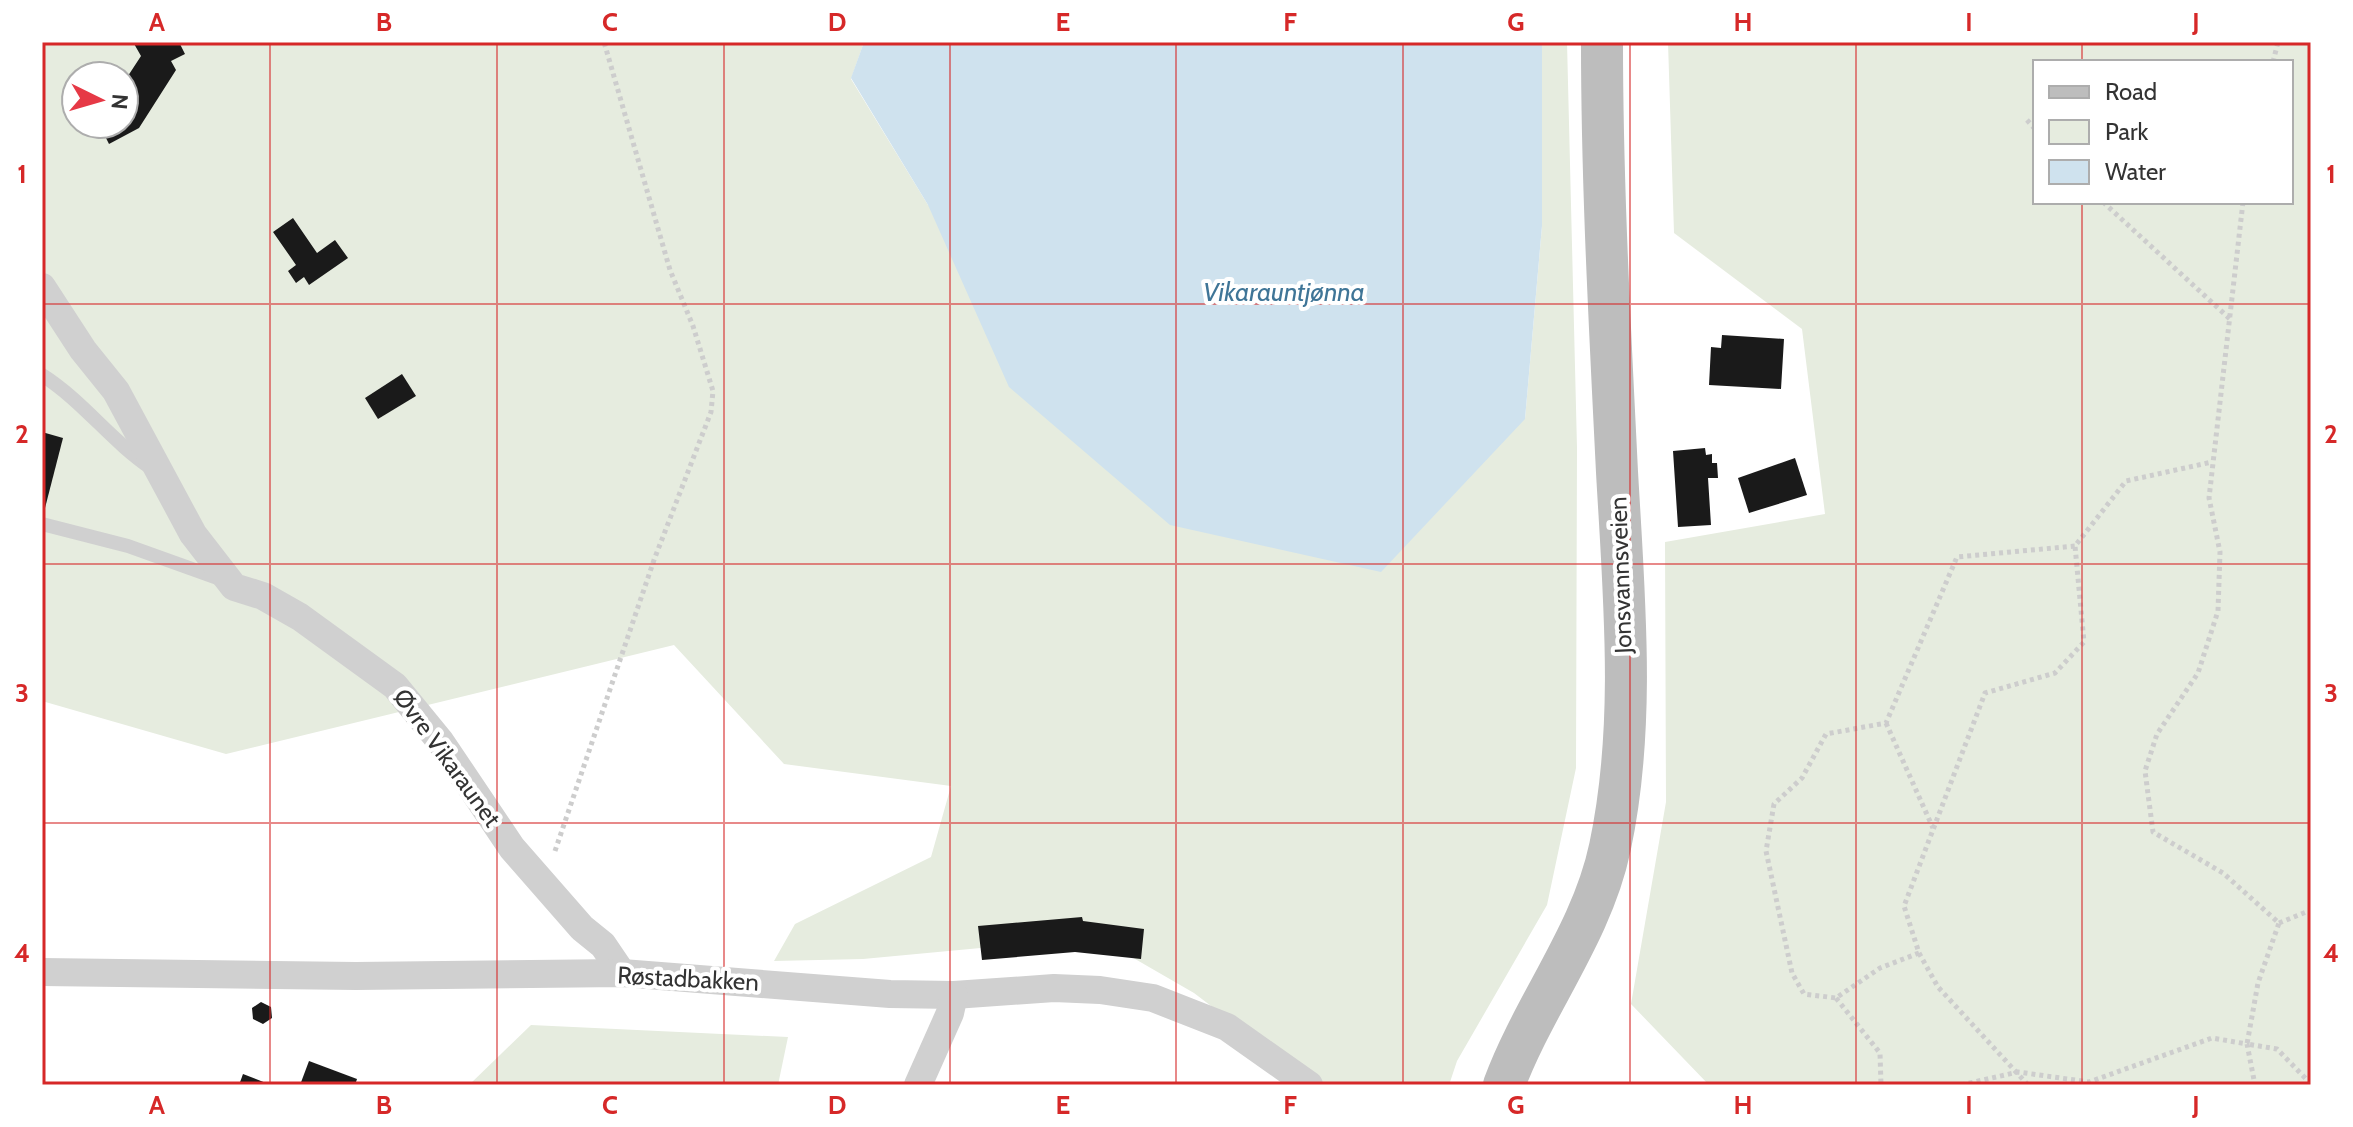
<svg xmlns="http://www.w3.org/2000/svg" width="2353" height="1127" font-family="Cabin,sans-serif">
<rect width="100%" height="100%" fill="#fff"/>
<!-- green -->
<g fill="#e6ecdf" fill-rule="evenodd">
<path d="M 42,42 L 864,42 L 851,79 L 928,205 L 1525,419 L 1542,226 L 1542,42 L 1567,42 L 1577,448 L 1576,768 L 1547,905 L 1457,1061 L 1449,1085 L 1315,1085 L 1194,993 L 1097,937 L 863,959 L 774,961 L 795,924 L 931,857 L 951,786 L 784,764 L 674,645 L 226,754 L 42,701 ZM 76,76 L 124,76 L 124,124 L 76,124 Z"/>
<path d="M 1668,42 L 2311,42 L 2311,1085 L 1709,1085 L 1631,1004 L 1666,802 L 1665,542 L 1825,514 L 1802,329 L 1674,233 ZM 2035,62 L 2291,62 L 2291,202 L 2035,202 Z"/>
<polygon points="531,1025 788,1037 778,1085 469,1085"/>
</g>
<!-- water -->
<polygon fill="#cfe2ee" points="864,42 1542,42 1542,226 1525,419 1381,572 1170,525 1009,387 928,205 851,78"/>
<!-- building -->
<g fill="#1a1a1a">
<polygon points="133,42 179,42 185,54 171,61 176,70 139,128 109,144 99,124 124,124 124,82 141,56"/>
<polygon points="293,218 317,253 335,240 348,258 309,285 304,277 296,283 288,271 296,265 273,232"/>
<polygon points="1722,335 1784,339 1781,389 1709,385 1711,347 1721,348"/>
<polygon points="402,374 416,396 378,419 365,398"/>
<polygon points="42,432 63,438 45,508 42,507"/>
<polygon points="1705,448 1706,455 1712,454 1712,463 1717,463 1718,478 1708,478 1711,525 1678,527 1673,451"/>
<polygon points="1795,458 1807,495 1749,513 1738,478"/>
<polygon points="1082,917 1083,921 1144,929 1141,959 1075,952 982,960 978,926"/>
<polygon points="261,1002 271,1007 272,1018 263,1024 253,1019 252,1008"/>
<polygon points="309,1061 357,1079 355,1085 300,1085"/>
<polygon points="243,1074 271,1085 239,1085"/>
</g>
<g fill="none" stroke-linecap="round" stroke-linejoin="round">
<!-- path -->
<g stroke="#cdcdcd" stroke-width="5" stroke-dasharray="4 4" stroke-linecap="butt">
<polyline points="2273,62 2278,42"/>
<polyline points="2027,120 2035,129"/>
<polyline points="2103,202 2230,319"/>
<polyline points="2243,202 2209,498 2220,552 2218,611 2198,673 2157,734 2145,771 2153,832 2223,873 2279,923 2258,983 2247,1044 2277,1049 2311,1084"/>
<polyline points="1886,723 1933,828"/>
<polyline points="555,851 654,560 711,412 713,391 693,326 670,270 604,42"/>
<polyline points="2279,923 2311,910"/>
<polyline points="1919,953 1880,968 1836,998 1804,994 1792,973 1766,851 1774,804 1802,778 1826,734 1886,723 1957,557 2075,546"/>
<polyline points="1836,998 1880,1053 1881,1085"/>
<polyline points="1961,1085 2018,1072 2089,1082 2212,1038 2247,1044 2255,1085"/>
<polyline points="2028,1085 1938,987 1919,953 1904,906 1985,693 2055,673 2084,642 2075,546 2126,481 2212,462"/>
</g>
<!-- service -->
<g stroke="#d0d0d0" stroke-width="14">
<path d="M 42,375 C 83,401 111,441 151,468"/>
<polyline points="42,524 128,546 220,579"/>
</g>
<!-- minor -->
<g stroke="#d0d0d0" stroke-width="28">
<polyline points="42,287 83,350 116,391 193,534 234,587 263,596 300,617 395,686 440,741 512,848 582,928 603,945 622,973"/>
<polyline points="42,972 356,976 622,973 890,994 954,995 1054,988 1100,990 1153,998 1227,1027 1309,1085"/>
<polyline points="918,1085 950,1013 954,995"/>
</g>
<!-- secondary -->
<path stroke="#bdbdbd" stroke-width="42" d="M 1504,1085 C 1534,1004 1592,933 1610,847 C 1636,725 1624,596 1617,472 C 1610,329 1602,186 1602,42"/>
</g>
<!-- grid -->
<path fill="none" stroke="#d62828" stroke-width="2" stroke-opacity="0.55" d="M 270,42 L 270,1085M 497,42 L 497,1085M 724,42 L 724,1085M 950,42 L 950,1085M 1176,42 L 1176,1085M 1403,42 L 1403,1085M 1630,42 L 1630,1085M 1856,42 L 1856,1085M 2082,42 L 2082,62M 2082,202 L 2082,1085M 42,304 L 2311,304M 42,564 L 2311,564M 42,823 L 2311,823"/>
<g text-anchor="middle" stroke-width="8" stroke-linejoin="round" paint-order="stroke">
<!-- street labels -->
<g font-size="24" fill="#333" stroke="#fff">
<text transform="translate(1621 575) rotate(-92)" y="8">Jonsvannsveien</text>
<text transform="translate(447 758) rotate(54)" y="8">Øvre Vikaraunet</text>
<text transform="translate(688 979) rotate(3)" y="8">Røstadbakken</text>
</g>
<!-- water labels -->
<g font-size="26" font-style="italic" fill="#3f7597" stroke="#fff">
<text x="1284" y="301">Vikarauntjønna</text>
</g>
</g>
<!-- border -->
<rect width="2353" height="1127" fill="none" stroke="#ffffff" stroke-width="88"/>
<!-- legend -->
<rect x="2033" y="60" width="260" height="144" fill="#ffffff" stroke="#adadad" stroke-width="2"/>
<rect x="2049" y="86" width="40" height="12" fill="#bdbdbd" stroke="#adadad" stroke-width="2"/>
<text x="2105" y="100" font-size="24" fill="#333333">Road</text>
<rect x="2049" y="120" width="40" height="24" fill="#e6ecdf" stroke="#adadad" stroke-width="2"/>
<text x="2105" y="140" font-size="24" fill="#333333">Park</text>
<rect x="2049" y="160" width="40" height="24" fill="#cfe2ee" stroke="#adadad" stroke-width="2"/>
<text x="2105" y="180" font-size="24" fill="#333333">Water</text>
<!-- north arrow -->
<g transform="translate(100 100) rotate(95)"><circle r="38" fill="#ffffff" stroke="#adadad" stroke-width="2"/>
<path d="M0-6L14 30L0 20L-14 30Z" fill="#e63946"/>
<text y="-12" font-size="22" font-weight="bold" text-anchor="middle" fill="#333333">N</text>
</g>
<rect x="44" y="44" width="2265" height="1039" fill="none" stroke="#d62828" stroke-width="3"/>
<g font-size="26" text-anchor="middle" font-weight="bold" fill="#d62828">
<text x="157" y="31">A</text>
<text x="384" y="31">B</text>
<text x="610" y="31">C</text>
<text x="837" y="31">D</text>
<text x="1063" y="31">E</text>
<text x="1290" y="31">F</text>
<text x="1516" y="31">G</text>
<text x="1743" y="31">H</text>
<text x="1969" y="31">I</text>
<text x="2196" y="31">J</text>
<text x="22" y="183">1</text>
<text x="2331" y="183">1</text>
<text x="22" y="443">2</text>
<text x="2331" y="443">2</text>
<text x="22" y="702">3</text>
<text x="2331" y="702">3</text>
<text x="22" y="962">4</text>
<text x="2331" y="962">4</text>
<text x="157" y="1114">A</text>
<text x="384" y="1114">B</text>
<text x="610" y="1114">C</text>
<text x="837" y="1114">D</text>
<text x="1063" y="1114">E</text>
<text x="1290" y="1114">F</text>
<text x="1516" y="1114">G</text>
<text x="1743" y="1114">H</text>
<text x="1969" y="1114">I</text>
<text x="2196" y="1114">J</text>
</g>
</svg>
